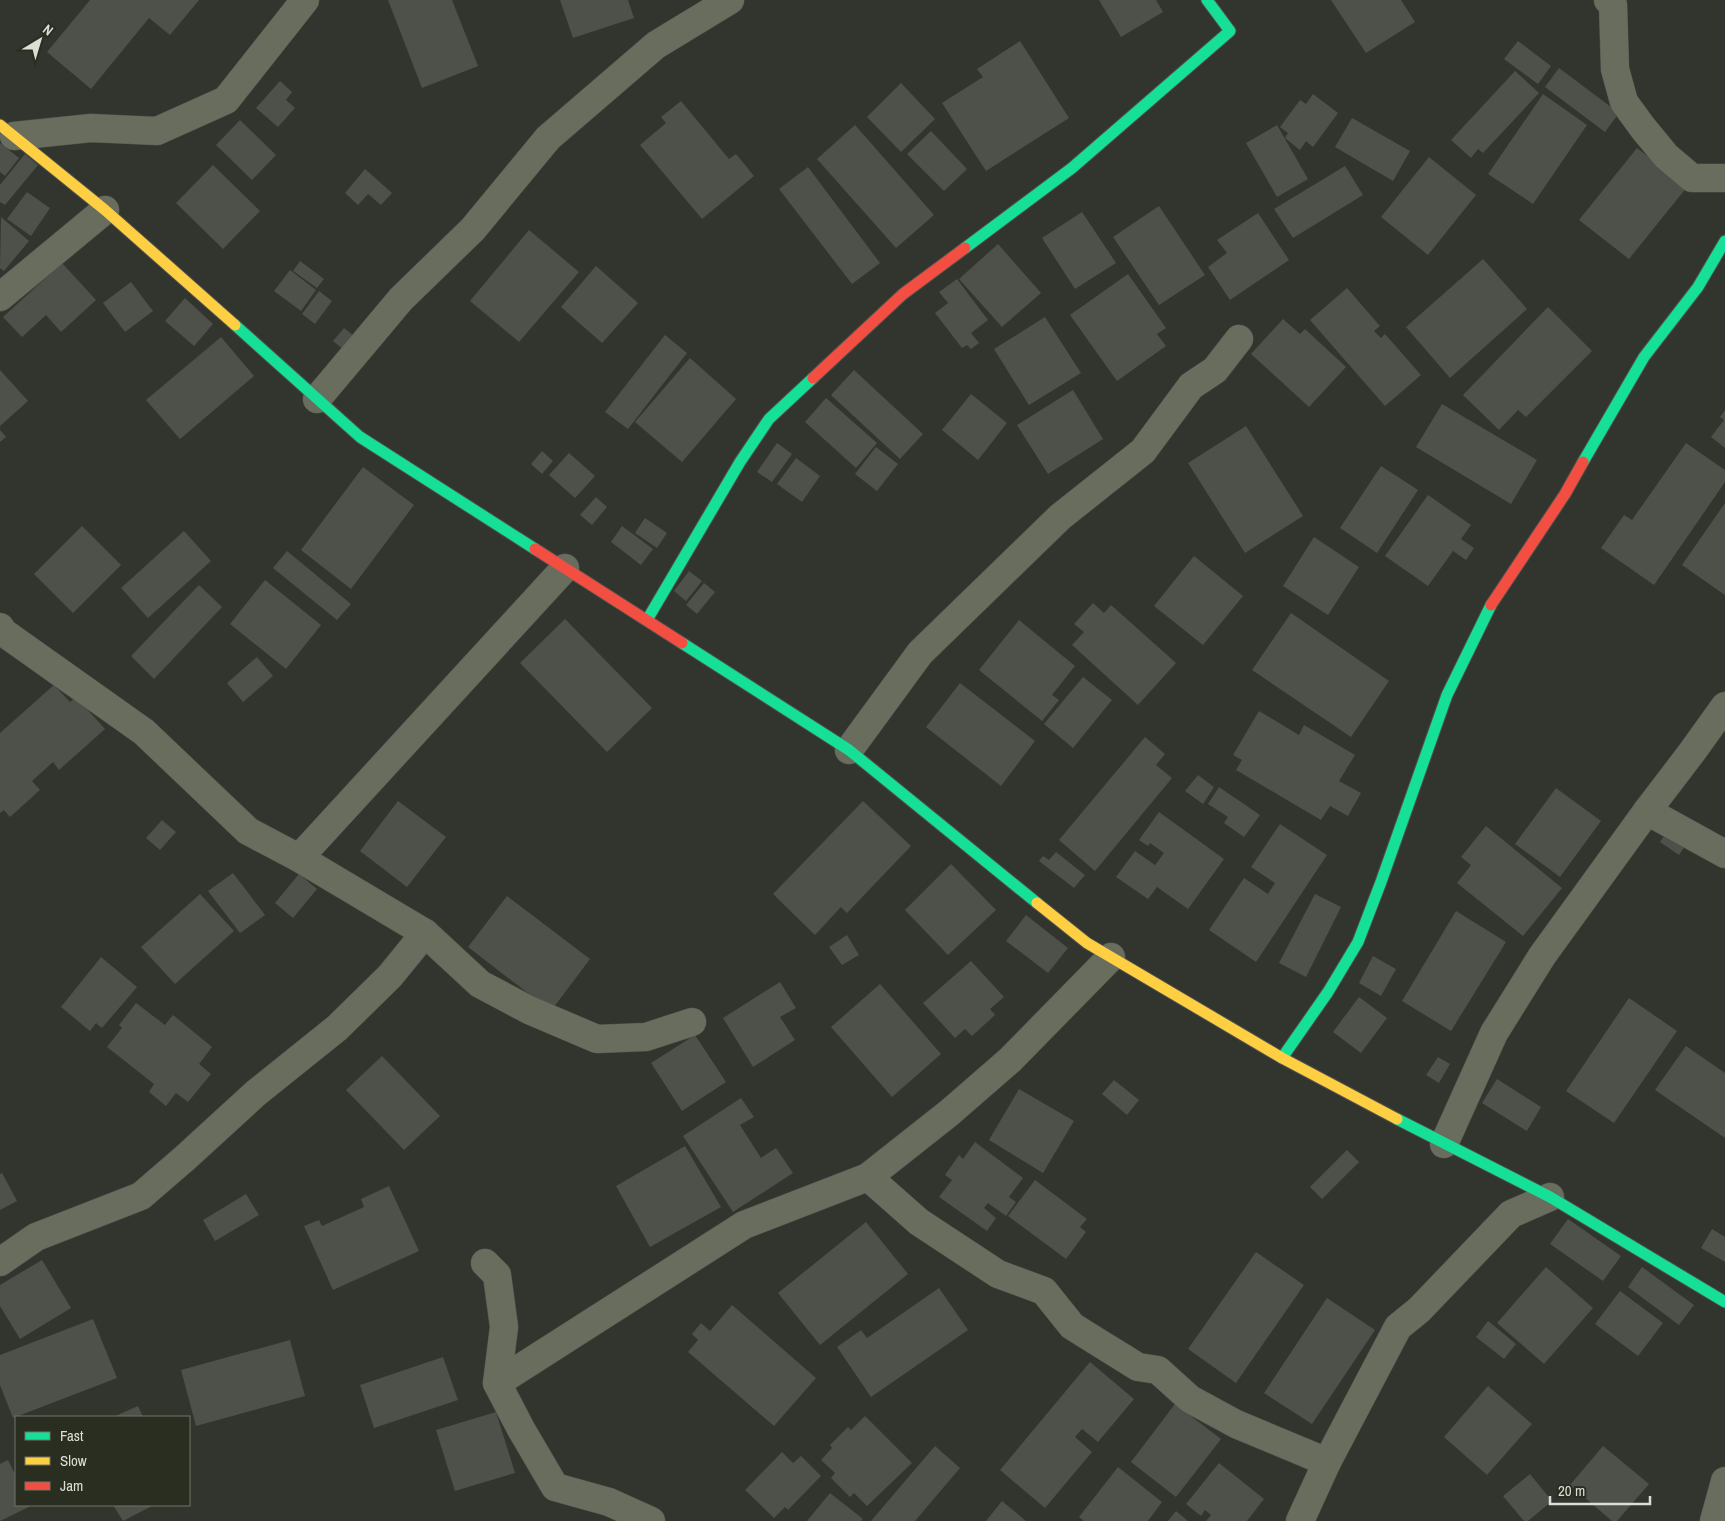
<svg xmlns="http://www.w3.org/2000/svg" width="1725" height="1521" font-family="'Archivo Narrow',sans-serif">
<rect width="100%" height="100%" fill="#32342e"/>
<!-- building -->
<g fill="#4e504a">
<polygon points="90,0 199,0 170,35 149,18 91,89 47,52"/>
<polygon points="388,0 452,0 478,66 422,88"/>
<polygon points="560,0 628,0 634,18 573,38"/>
<polygon points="1099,0 1156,0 1163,12 1121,37"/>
<polygon points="1331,0 1401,0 1415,22 1366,53"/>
<polygon points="1020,41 1069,118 986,171 942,103 983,77 977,69"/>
<polygon points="1518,41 1551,66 1538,84 1504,59"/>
<polygon points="1559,68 1619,113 1605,132 1545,87"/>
<polygon points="1515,71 1539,93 1483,153 1478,149 1471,158 1451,140"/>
<polygon points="280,81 292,92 286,100 295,108 278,127 256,108"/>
<polygon points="901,83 935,119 901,152 867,117"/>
<polygon points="1313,94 1338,113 1313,147 1306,141 1300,150 1285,138 1288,133 1280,127 1300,100 1306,104"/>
<polygon points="1543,94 1587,125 1533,204 1488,174"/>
<polygon points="681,101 729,159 736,154 754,176 702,219 640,145 666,123 661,117"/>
<polygon points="1352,118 1410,151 1393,181 1335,147"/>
<polygon points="240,120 276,155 252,180 216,145"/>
<polygon points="855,125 934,215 896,248 817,159"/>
<polygon points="1277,125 1308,179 1277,197 1246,143"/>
<polygon points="931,131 967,169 944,191 907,154"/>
<polygon points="0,143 19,158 5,176 0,172"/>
<polygon points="1637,148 1687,187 1629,259 1579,220"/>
<polygon points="25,154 38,165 5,205 0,202 0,185"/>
<polygon points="1429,157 1476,195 1428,255 1381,217"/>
<polygon points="213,165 260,211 223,249 176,203"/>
<polygon points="1345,166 1363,195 1293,238 1274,209"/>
<polygon points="808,167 880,263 852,284 779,189"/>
<polygon points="365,169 392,193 381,205 368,194 358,205 345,193"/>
<polygon points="27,192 50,208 31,236 7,219"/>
<polygon points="1159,206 1205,275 1159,305 1113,237"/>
<polygon points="1082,212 1116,263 1075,289 1042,238"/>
<polygon points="1258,213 1289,260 1230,300 1208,267 1227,253 1217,240"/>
<polygon points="1,217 29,241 4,271 0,268"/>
<polygon points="529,230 579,272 519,342 470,301"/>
<polygon points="998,244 1041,293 1002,327 959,279"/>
<polygon points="1483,259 1527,309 1450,378 1406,327"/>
<polygon points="300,261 324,279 317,288 293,271"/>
<polygon points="62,263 96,300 61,332 46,315 22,337 3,317"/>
<polygon points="596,266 638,303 602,343 561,307"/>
<polygon points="290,270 316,290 301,311 274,291"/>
<polygon points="1128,274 1166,328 1157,334 1166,346 1117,381 1070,315"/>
<polygon points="957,279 988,320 971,333 979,343 971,349 967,345 962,348 935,313 948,303 939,292"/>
<polygon points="131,282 153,311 125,332 103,303"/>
<polygon points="1347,288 1380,326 1374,331 1381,338 1385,334 1421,375 1385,406 1310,320"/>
<polygon points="319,291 332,301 315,324 302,314"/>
<polygon points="185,298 213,324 194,346 165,321"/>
<polygon points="1548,307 1592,351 1526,417 1518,410 1499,430 1463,395"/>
<polygon points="1045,317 1081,373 1029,405 994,349"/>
<polygon points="1283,319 1300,334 1305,329 1346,367 1309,407 1251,354"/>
<polygon points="344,328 354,336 344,350 333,341"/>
<polygon points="665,335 687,353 628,429 605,412"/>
<polygon points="221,337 254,376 180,439 146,400"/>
<polygon points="690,358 736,399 682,462 635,422"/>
<polygon points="0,370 28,401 0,426"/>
<polygon points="854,370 923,434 900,459 831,395"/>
<polygon points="1073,390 1103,439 1048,474 1017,425"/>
<polygon points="971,394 1007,423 978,460 942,430"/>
<polygon points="826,398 877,443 856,468 805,422"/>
<polygon points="1442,404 1537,460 1511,504 1416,447"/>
<polygon points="1725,410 1725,448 1711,437 1724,420 1720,417"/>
<polygon points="1246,426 1303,516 1245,553 1188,463"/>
<polygon points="0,430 6,437 0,442"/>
<polygon points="777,443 792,454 772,482 757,472"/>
<polygon points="1686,443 1725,470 1725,482 1654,585 1601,548 1624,515 1632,520"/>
<polygon points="876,447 898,464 877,491 855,474"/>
<polygon points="542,451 553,461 542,474 531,464"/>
<polygon points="569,453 595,476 575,498 549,475"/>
<polygon points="796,458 820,476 802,502 777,484"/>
<polygon points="1381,466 1418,490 1377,553 1340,528"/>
<polygon points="363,467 414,505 351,589 301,550"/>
<polygon points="1428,495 1471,525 1461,539 1474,548 1466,560 1453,551 1428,586 1385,556"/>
<polygon points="596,497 607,507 592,525 580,515"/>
<polygon points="1725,503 1725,595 1682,565"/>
<polygon points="645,518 667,533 657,548 635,533"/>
<polygon points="82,526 121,565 73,613 34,574"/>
<polygon points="622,526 653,549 641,565 611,542"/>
<polygon points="184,531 211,561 148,618 121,588"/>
<polygon points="1314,537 1359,567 1328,615 1283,586"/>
<polygon points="287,551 351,604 337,620 273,568"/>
<polygon points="1194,556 1243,596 1203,645 1154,606"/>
<polygon points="689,571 702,581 686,601 674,591"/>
<polygon points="265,580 321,625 286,669 230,624"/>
<polygon points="704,583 715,592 697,614 686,605"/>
<polygon points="199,585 222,607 154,679 131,656"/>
<polygon points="1093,603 1104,613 1111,605 1176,663 1138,705 1072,645 1084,632 1074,624"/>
<polygon points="1291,613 1389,681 1351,737 1252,670"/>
<polygon points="565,619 652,708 607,752 520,663"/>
<polygon points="1019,620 1075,666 1052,695 1059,700 1042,721 979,670"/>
<polygon points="257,657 273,676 243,702 227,683"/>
<polygon points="1083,677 1112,700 1073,748 1044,724"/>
<polygon points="960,683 1035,741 1001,786 926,727"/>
<polygon points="54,685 70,702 76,697 105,729 59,770 53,762 32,781 40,790 10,817 4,810 0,813 0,733"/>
<polygon points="1259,711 1299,735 1304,725 1355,755 1339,781 1361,793 1348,816 1330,806 1321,820 1236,770 1242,760 1233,755"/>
<polygon points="1145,737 1165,754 1156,765 1172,778 1095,871 1059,840"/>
<polygon points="1198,775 1214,787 1203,804 1185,791"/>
<polygon points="1219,787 1260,815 1244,837 1224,823 1228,817 1208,804"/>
<polygon points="1556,788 1601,821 1560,877 1515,844"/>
<polygon points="398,801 446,837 407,887 360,851"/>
<polygon points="863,801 911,846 847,913 841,907 815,935 773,894"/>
<polygon points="1159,812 1224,859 1188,909 1157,887 1148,899 1116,877 1135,851 1155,865 1164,853 1150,843 1148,846 1139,840"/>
<polygon points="162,820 176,832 160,850 146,838"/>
<polygon points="1280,824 1327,855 1256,962 1209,930 1244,878 1268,894 1275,883 1251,867"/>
<polygon points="1486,826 1562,888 1523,936 1457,883 1471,865 1461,857"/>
<polygon points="1669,829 1688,842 1679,855 1660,842"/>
<polygon points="1056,852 1085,875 1074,888 1039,861 1043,856 1049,860"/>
<polygon points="951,864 996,910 948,955 905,910"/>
<polygon points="233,873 265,915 240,933 208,891"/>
<polygon points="299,874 317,889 293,918 275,903"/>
<polygon points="200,894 234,931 175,984 141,947"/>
<polygon points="1315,894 1341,907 1306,977 1279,963"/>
<polygon points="507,896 590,959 551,1011 468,947"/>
<polygon points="1456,911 1506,942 1451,1031 1402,1001"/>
<polygon points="1026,915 1068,948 1048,973 1006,941"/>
<polygon points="847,935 859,955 842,965 829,947"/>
<polygon points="1373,956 1396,969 1381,996 1359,983"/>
<polygon points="101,957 137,987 102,1028 96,1023 90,1031 61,1007"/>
<polygon points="971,961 1004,997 990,1009 995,1015 972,1036 965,1029 955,1038 923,1003"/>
<polygon points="780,982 796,1008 780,1017 795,1040 753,1067 723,1018"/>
<polygon points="880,984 941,1054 892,1097 831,1027"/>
<polygon points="1359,997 1387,1018 1361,1053 1333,1032"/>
<polygon points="1629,998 1677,1031 1614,1123 1566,1091"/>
<polygon points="136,1003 165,1025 173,1015 212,1047 199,1064 211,1074 188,1102 176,1093 166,1106 149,1092 154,1084 107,1047 122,1028 119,1025"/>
<polygon points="695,1035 726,1082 682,1111 651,1063"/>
<polygon points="1686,1046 1725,1073 1725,1138 1655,1090"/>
<polygon points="382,1056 440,1116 404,1150 346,1090"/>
<polygon points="1438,1057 1450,1064 1439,1083 1426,1075"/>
<polygon points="1497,1079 1541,1107 1527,1131 1482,1103"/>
<polygon points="1114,1080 1139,1100 1127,1115 1102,1094"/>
<polygon points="1019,1089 1074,1121 1043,1173 989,1140"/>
<polygon points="741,1098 754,1117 740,1125 761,1158 776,1148 793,1173 733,1212 683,1136"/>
<polygon points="975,1142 1023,1178 1009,1197 1016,1202 1006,1216 988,1203 984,1208 996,1218 987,1231 939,1197 952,1180 945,1175 959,1155 963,1159"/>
<polygon points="685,1146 721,1207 650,1247 616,1186"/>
<polygon points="1347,1150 1359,1162 1322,1199 1310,1187"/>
<polygon points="2,1173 17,1201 0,1210 0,1174"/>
<polygon points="1035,1180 1087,1219 1080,1227 1086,1232 1066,1259 1008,1216"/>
<polygon points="389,1186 419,1251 333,1290 304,1226 319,1220 322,1226 364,1207 361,1199"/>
<polygon points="246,1194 259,1215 215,1241 203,1220"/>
<polygon points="1568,1219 1621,1256 1603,1281 1550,1244"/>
<polygon points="866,1222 908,1274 820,1345 778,1293"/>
<polygon points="1712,1229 1725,1237 1725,1262 1701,1248"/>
<polygon points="1256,1252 1304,1285 1236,1383 1188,1349"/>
<polygon points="42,1260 71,1308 20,1339 0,1306 0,1285"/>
<polygon points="1546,1267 1593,1308 1544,1364 1497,1323"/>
<polygon points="1642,1267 1694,1305 1679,1325 1628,1287"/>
<polygon points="939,1288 968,1330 871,1397 837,1347 861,1330 867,1338"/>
<polygon points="1620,1291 1663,1323 1638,1356 1595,1324"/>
<polygon points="1327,1298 1375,1330 1312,1424 1264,1393"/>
<polygon points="732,1305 816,1378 774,1426 688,1352 698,1340 692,1334 701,1323 710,1331"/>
<polygon points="93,1319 117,1378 13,1418 0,1385 0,1355"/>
<polygon points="1488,1321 1516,1344 1504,1359 1476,1337"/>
<polygon points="290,1340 305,1396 196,1426 181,1370"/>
<polygon points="443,1357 458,1400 374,1428 360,1385"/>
<polygon points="1090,1362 1134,1399 1098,1442 1082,1429 1075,1437 1092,1452 1045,1508 1000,1470"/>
<polygon points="1488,1386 1532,1424 1487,1475 1444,1437"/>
<polygon points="1175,1404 1221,1439 1176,1497 1131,1462"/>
<polygon points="138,1406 143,1417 113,1417"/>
<polygon points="496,1412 515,1473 455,1491 436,1430"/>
<polygon points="865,1416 912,1463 867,1506 854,1493 850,1497 831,1478 835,1473 821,1460 832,1448 830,1445 848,1427 851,1430"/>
<polygon points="935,1446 960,1468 915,1521 871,1521"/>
<polygon points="1603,1446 1649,1484 1617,1521 1612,1521 1570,1485"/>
<polygon points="782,1452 793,1463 801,1456 821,1476 788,1510 785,1507 774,1518 745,1490"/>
<polygon points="8,1460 16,1476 16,1505 33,1505 0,1521 0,1464"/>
<polygon points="1219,1463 1264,1499 1247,1521 1206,1521 1211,1515 1205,1510 1201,1516 1186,1504"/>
<polygon points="1118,1467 1162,1502 1148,1521 1084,1521 1079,1517"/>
<polygon points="1530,1474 1552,1501 1528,1521 1524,1521 1503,1496"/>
<polygon points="830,1493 863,1519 861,1521 807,1521"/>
<polygon points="1002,1501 1026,1521 986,1521"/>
<polygon points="113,1505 154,1505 123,1521"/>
<polygon points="1176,1511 1188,1521 1168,1521"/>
</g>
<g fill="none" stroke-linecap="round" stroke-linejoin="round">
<defs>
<g id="street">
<polyline points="1608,0 1613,5 1615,69 1624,102 1643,128 1666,156 1692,178 1725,178"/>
<polyline points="14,136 91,128 157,131 226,100 305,0"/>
<polyline points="0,297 105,210"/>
<polyline points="317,399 401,299 473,229 548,138 656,45 730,0"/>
<polyline points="0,627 3,632 144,732 248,831 299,858 565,568"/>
<polyline points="849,750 920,653 1060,517 1143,451 1191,386 1215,370 1239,339"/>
<polyline points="1647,811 1725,854"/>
<polyline points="299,858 425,933 480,984 529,1010 597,1039 646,1037 692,1022"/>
<polyline points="1444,1144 1494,1033 1542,956 1647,811 1692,752 1725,706"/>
<polyline points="868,1177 919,1222 998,1274 1044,1291 1072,1326 1096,1341 1138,1367 1158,1370 1190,1399 1236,1424 1327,1462"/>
<polyline points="0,1262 36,1237 141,1196 185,1158 256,1093 337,1028 390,976 425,933"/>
<polyline points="485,1263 497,1275 504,1327 497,1383 521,1429 555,1487 609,1502 651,1521"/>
<polyline points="497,1383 744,1225 868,1177 949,1113 1010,1060 1111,957"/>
<polyline points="1300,1521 1327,1462 1398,1327 1419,1310 1511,1214 1550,1197"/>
<polyline points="1714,1521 1725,1481"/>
</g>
<g id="fast">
<polyline points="965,248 1072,168 1230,31 1207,0"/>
<polyline points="235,325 360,437 535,549"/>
<polyline points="1583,462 1644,357 1698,287 1725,241"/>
<polyline points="647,620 740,462 769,419 813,378"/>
<polyline points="682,643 849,750 1037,903"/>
<polyline points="1282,1058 1328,992 1358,942 1381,882 1447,695 1491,605"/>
<polyline points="1397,1119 1550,1197 1725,1302"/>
</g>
<g id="slow">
<polyline points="0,125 105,210 235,325"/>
<polyline points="1037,903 1087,943 1282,1058 1397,1119"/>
</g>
<g id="jam">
<polyline points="813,378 903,294 965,248"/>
<polyline points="535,549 682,643"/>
<polyline points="1491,605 1565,494 1583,462"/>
</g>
</defs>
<!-- street casing -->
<use href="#street" stroke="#50524d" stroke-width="29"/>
<!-- fast casing -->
<use href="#fast" stroke="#50524d" stroke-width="13"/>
<!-- slow casing -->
<use href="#slow" stroke="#50524d" stroke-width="13"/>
<!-- jam casing -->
<use href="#jam" stroke="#50524d" stroke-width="13"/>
<!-- street -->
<use href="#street" stroke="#686d5e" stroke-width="28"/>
<!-- fast -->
<use href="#fast" stroke="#16e098" stroke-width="11"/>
<!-- slow -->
<use href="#slow" stroke="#ffcf43" stroke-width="11"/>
<!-- jam -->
<use href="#jam" stroke="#f24e42" stroke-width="11"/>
</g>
<!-- legend -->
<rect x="15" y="1416" width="175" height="90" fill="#292e20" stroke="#707468"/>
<rect x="25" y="1432" width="25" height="8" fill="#16e098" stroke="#707468"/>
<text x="60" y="1441" font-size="15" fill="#daded5">Fast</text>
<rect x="25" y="1457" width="25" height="8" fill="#ffcf43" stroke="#707468"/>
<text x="60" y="1466" font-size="15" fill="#daded5">Slow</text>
<rect x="25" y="1482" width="25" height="8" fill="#f24e42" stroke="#707468"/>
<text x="60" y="1491" font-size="15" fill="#daded5">Jam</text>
<!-- north arrow -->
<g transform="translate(40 40) rotate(38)" stroke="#292e20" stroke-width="4" paint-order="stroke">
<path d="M0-4L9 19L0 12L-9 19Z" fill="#daded5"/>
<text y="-8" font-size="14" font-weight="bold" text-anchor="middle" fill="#daded5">N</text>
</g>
<!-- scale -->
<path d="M1550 1496v8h100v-8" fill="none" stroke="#daded5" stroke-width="2.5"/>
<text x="1558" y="1496" font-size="15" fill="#daded5" stroke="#292e20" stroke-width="4" paint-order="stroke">20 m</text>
</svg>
